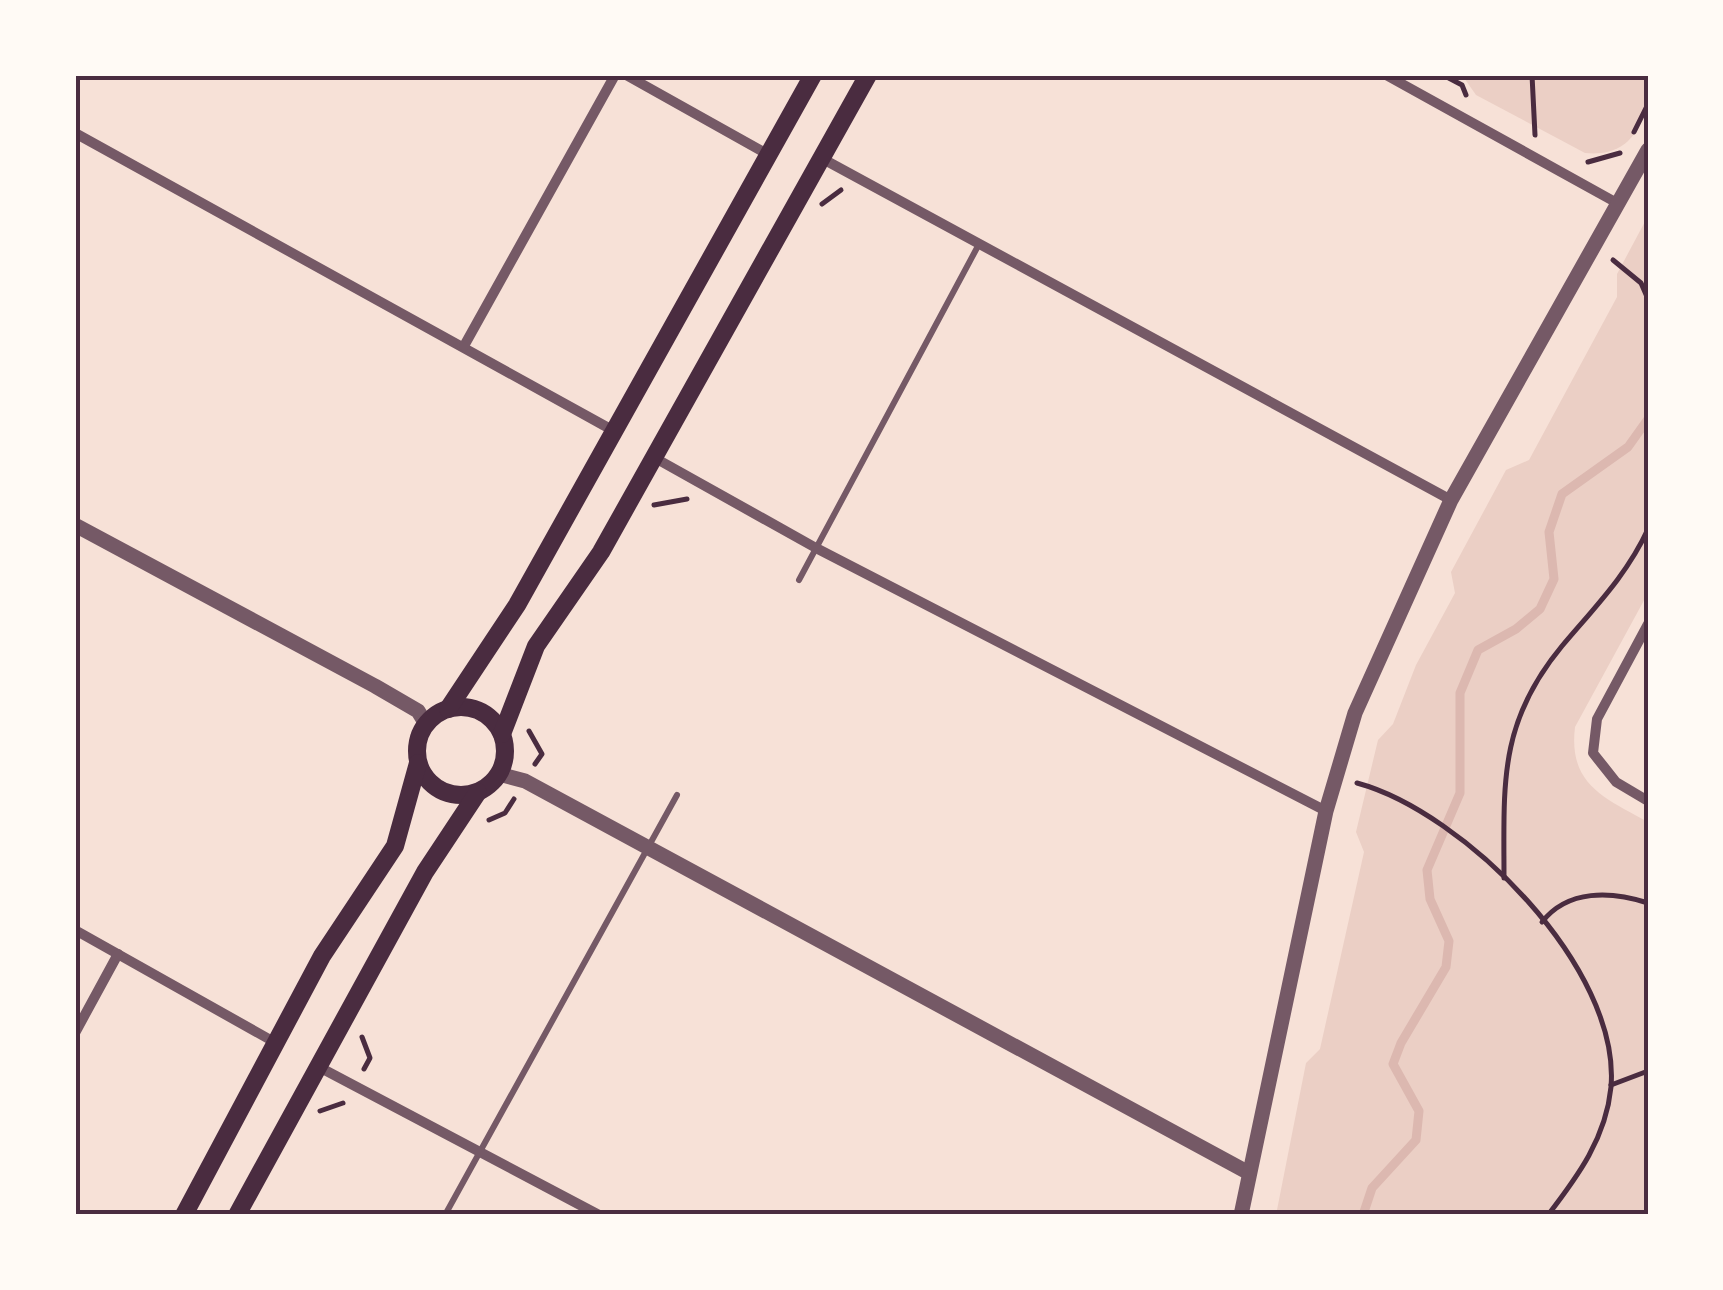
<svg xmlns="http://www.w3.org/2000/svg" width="1723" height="1290" font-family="Montserrat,sans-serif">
<rect width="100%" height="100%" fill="#f7e1d7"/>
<!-- green -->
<g fill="#ebcfc5">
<path d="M 1462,75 L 1648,75 C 1648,117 1636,158 1585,153 L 1476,95 Z"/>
<path d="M 1648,216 L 1648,593 L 1575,727 C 1568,785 1605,798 1648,822 L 1648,1215 L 1276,1215 L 1306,1063 L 1320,1049 L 1364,852 L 1356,832 L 1378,740 L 1393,724 L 1416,665 L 1455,593 L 1451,572 L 1506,470 L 1529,460 L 1617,297 L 1617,274 Z"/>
</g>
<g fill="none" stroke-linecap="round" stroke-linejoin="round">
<!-- stream -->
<polyline stroke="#dcb8b0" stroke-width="9" points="1363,1215 1372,1188 1416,1140 1419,1111 1393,1064 1401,1043 1446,967 1449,941 1430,899 1427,870 1460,793 1460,693 1478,650 1516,629 1540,609 1554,579 1549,532 1562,494 1628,447 1648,419"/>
<!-- path -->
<g stroke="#4a2c40" stroke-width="5">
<polyline points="1443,75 1462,85 1466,95"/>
<polyline points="1532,75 1535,135"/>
<polyline points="1634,132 1648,104"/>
<polyline points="1588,162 1620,153"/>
<polyline points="822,204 841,190"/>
<polyline points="1613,260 1641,283 1648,299"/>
<polyline points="654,505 687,499"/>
<polyline points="529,731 542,754 535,764"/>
<path d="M 1357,783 C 1464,812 1621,968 1611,1087 C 1606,1138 1578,1176 1548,1215"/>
<polyline points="489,820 505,813 514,799"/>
<path d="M 1504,878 C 1504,785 1498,723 1562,646 C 1594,608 1627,575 1648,529"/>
<path d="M 1542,922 C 1568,889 1611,891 1648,903"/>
<polyline points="362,1037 370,1058 364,1069"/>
<polyline points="1611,1085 1648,1071"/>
<polyline points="320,1111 343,1103"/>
</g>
<!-- service -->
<g stroke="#755966" stroke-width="6">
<polyline points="799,580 978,246"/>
<polyline points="445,1215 677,795"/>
</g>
<!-- minor -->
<g stroke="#755966" stroke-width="10">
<polyline points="626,75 769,155"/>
<polyline points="1386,75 1617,203"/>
<polyline points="75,133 614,431"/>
<polyline points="823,159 1451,500"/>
<polyline points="464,346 615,75"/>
<polyline points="655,458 816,548 1326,811"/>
<polyline points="1648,624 1597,719 1593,753 1616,782 1648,801"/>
<polyline points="75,930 276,1043"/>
<polyline points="75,1033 118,954"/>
<polyline points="319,1067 599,1215"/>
</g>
<!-- tertiary -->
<g stroke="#755966" stroke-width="15">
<polyline points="75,525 375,686 418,711 426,724"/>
<polyline points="499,774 525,781 1249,1173"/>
<polyline points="1241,1215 1326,811 1355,713 1451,500 1648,150"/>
</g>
<!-- secondary -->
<g stroke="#4a2c40" stroke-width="18">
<circle cx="461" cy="751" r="44"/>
<polyline points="448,709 517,605 813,75"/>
<polyline points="502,734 536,646 601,552 868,75"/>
<polyline points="184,1215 322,956 395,846 418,763"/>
<polyline points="237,1215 425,872 478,792"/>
</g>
</g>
<!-- border -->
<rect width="1723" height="1290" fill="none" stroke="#fffaf5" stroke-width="155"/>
<rect x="78" y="78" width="1568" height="1134" fill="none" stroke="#4a2c40" stroke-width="4"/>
</svg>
